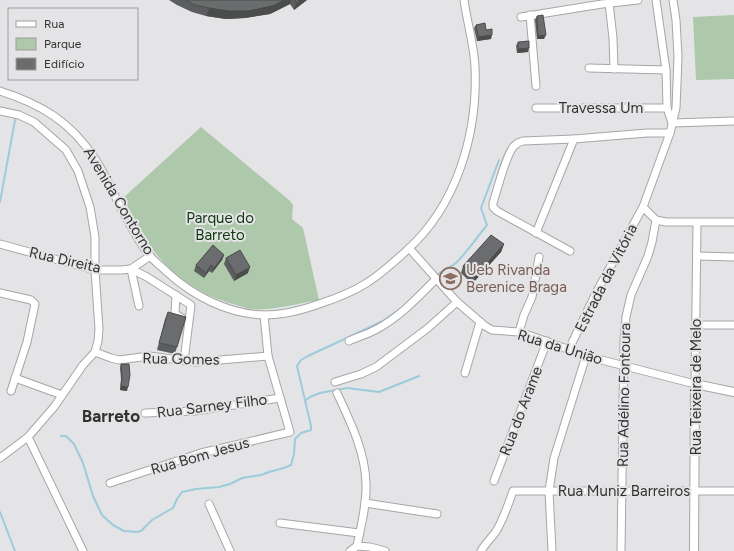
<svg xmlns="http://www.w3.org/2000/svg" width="734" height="551" font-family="Figtree,sans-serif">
<rect width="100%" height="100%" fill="#e4e4e6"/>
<!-- green -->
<g fill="#adc8aa">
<polygon points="734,15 734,79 696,80 693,17"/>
<path d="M 201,127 L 289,200 L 293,205 L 292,219 L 303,228 L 319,300 C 301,303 283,308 265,309 C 252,311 239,306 226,302 C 200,294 175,277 157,255 C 143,238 134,217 123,198 Z"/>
</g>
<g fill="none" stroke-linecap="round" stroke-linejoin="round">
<!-- stream -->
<g stroke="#9dcbdc" stroke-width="2">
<polyline points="0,202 15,120"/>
<path d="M 436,276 C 442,270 450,268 457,262 C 468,251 477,237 487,225 L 481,208 L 499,160"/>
<polyline points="306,400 310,397 320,393 347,388 379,392 419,376"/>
<polyline points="61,436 66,436 74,444 83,463 93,496 102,515 113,525 124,531 137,532 141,531 152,520 173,508 177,499 182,492 196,489 219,487 230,484 242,478 261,475 269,472 284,468 291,465 294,454 295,439 301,433 311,430 311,426 297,366 301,360 308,356 383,321 400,309"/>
<polyline points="0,512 15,551"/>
</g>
<defs>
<g id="minor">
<polyline points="656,0 666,70 667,108 672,123"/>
<polyline points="609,3 613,38 614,69"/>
<polyline points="530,15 536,86"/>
<polyline points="521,17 602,4 638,0"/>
<polyline points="589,68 666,70"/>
<path d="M 0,91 C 41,104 71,122 95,159 C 105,174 113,192 121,208 C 129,223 139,243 150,256 C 155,262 162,267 167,272 C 193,296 228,314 264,315 C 284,315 303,310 322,303 C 337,298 352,292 365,284 C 380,275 393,263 406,251 C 457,206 478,133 475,67 C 474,45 467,22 464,0"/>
<polyline points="536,108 667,108"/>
<polyline points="0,111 19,115 34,122 66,150 78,171 90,207 95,237 95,270 99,329 98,341 95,352 83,365 54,407 28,437 0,458"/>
<polyline points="672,123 734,121"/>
<polyline points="643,207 656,220 666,222 734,222"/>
<polyline points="536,233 574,139 647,133 670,133"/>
<polyline points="0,244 95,270 121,270 131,269 150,256"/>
<polyline points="409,248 457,302 485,326 492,330 519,332 537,338 586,356 695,384 697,223"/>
<path d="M 570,251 L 497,211 L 493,207 L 493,203 C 497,191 506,154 514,146 C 517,143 519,142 523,141 L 574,139"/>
<polyline points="697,256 734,257"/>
<polyline points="131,269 147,277 191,305 184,361"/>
<polyline points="131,269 139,306"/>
<polyline points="0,293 31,300 35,304 27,342 11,391"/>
<polyline points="176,295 175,314 182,318"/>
<polyline points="696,325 734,325"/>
<polyline points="519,332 524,315 532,297 539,257"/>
<path d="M 349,341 C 358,337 368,334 377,329 C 400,317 418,297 436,279"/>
<polyline points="569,349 596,293 643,207 670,133 676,108 678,57 676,20 673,0"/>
<polyline points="95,352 111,358 119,360 149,356 196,362 268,356"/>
<polyline points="465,373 480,322"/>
<polyline points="15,378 62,395"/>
<polyline points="335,382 361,374 376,367 428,328 457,302"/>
<path d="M 337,393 C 350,421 365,451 366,483 C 367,504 361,526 357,546"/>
<polyline points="145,413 195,411 280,398"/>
<polyline points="28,437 83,551"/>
<polyline points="494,481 547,341"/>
<polyline points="110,483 201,453 290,432 268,356 264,315"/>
<polyline points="365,503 437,514"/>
<polyline points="209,504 230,551"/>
<polyline points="280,523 359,533"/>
<polyline points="357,546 370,547 385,551"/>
<polyline points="350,551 357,546"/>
<path d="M 481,551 C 485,544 490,539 495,533 C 503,521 508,505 513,491 L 734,491"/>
<polyline points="552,551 549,491 554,458 586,356"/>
<polyline points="621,551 624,340 626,317 631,295 648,256 652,242 656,220"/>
</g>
<polyline id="major" points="694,551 695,384 734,392"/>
</defs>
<!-- minor casing -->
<use href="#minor" stroke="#a6a6a8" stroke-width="9"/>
<!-- major casing -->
<use href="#major" stroke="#a6a6a8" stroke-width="10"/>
<!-- minor -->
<use href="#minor" stroke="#fff" stroke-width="7"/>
<!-- major -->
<use href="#major" stroke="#fff" stroke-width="8"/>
</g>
<!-- wall -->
<g fill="#5c5d5e">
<polygon points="169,0 307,0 294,10 290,4 270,14 245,18 226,19 206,16 192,12 177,5"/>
<polygon points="537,16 544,39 537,39 535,20"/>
<polygon points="476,25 486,30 491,39 477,41 474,28"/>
<polygon points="518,42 528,52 517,53 516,46"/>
<polygon points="504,244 501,252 472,284 461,273 463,266"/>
<polygon points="224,255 222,260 212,273 209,271 204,278 194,271 196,265"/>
<polygon points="226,258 248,273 234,281 224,264"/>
<polygon points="168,312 177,347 175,354 157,350 165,319"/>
<polygon points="121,364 127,391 120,390 121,379 120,368"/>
</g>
<!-- shaded-wall -->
<g fill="#4b4c4c">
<polygon points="285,0 291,0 290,4 270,14 245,18 226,19 206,16 209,8"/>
<polygon points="300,0 307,0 294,10 296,3"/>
<polygon points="492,35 491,39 477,41 478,37"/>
<polygon points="546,35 544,39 537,39 538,36"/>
<polygon points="529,48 528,52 517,53 518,49"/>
<polygon points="504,244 501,252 472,284 475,277"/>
<polygon points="224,255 222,260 212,273 214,268"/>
<polygon points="211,265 209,271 204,278 206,273"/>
<polygon points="250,267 248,273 234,281 236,275"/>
<polygon points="121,386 128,387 127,391 120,390"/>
</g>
<!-- building -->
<g fill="#6b6c6d" stroke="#4b4c4c">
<polygon points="185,0 285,0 272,6 248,11 229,11 209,8 195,5"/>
<polygon points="295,0 300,0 296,3"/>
<polygon points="543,15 546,35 538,36 537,16"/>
<polygon points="485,23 486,30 492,29 492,35 478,37 476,25"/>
<polygon points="529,41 529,48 518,49 518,42"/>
<polygon points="491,235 504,244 475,277 463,266"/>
<polygon points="213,245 224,255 214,268 211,265 206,273 196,265"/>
<polygon points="240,250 250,267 236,275 226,258"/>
<polygon points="168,312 186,317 177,347 159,343"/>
<polygon points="121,364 129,364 130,375 128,387 121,386 122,376"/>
</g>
<!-- icons -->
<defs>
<symbol id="school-ring" viewBox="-11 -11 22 22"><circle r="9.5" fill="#e4e4e6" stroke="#8d6e63" stroke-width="1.5"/><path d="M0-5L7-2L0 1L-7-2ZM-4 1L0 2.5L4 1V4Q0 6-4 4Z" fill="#8d6e63"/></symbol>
</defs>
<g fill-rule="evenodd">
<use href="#school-ring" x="438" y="266" width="25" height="25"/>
</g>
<g text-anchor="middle" stroke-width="4" stroke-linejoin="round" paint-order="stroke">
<!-- street labels -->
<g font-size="15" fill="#323233" stroke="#e4e4e6">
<text x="601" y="113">Travessa Um</text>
<text transform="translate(119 201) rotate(59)" y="5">Avenida Contorno</text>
<text transform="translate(65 260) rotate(13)" y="5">Rua Direita</text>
<text transform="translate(606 278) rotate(-63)" y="5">Estrada da Vitória</text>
<text transform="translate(560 347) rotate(17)" y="5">Rua da União</text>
<text transform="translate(181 359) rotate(1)" y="5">Rua Gomes</text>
<text transform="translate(696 387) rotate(-90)" y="5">Rua Teixeira de Melo</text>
<text transform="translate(624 395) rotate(-89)" y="5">Rua Adélino Fontoura</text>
<text transform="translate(212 406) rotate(-7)" y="5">Rua Sarney Filho</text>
<text transform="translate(521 411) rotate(-69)" y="5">Rua do Arame</text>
<text transform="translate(200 456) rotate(-16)" y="5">Rua Bom Jesus</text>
<text x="624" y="496">Rua Muniz Barreiros</text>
</g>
<!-- park labels -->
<g font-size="15" fill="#0f380d" stroke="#e4e4e6">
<text x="220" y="223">Parque do<tspan x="220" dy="17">Barreto</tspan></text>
</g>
<!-- education labels -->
<g font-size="15" fill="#785e54" stroke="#e4e4e6" text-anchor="start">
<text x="466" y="275">Ueb Rivanda<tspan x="466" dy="17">Berenice Braga</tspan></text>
</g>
<!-- quarter labels -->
<g font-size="17" font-weight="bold" fill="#323233" stroke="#e4e4e6">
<text x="111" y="422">Barreto</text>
</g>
</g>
<!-- legend -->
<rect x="8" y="8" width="130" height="72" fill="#e4e4e6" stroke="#9d9d9e"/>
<rect x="16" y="21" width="20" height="6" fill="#ffffff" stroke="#9d9d9e"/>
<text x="44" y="28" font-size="12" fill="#323233">Rua</text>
<rect x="16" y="38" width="20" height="12" fill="#adc8aa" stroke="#9d9d9e"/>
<text x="44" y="48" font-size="12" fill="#323233">Parque</text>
<rect x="16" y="58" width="20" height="12" fill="#6b6c6d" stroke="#9d9d9e"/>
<text x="44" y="68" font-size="12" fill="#323233">Edifício</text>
</svg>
